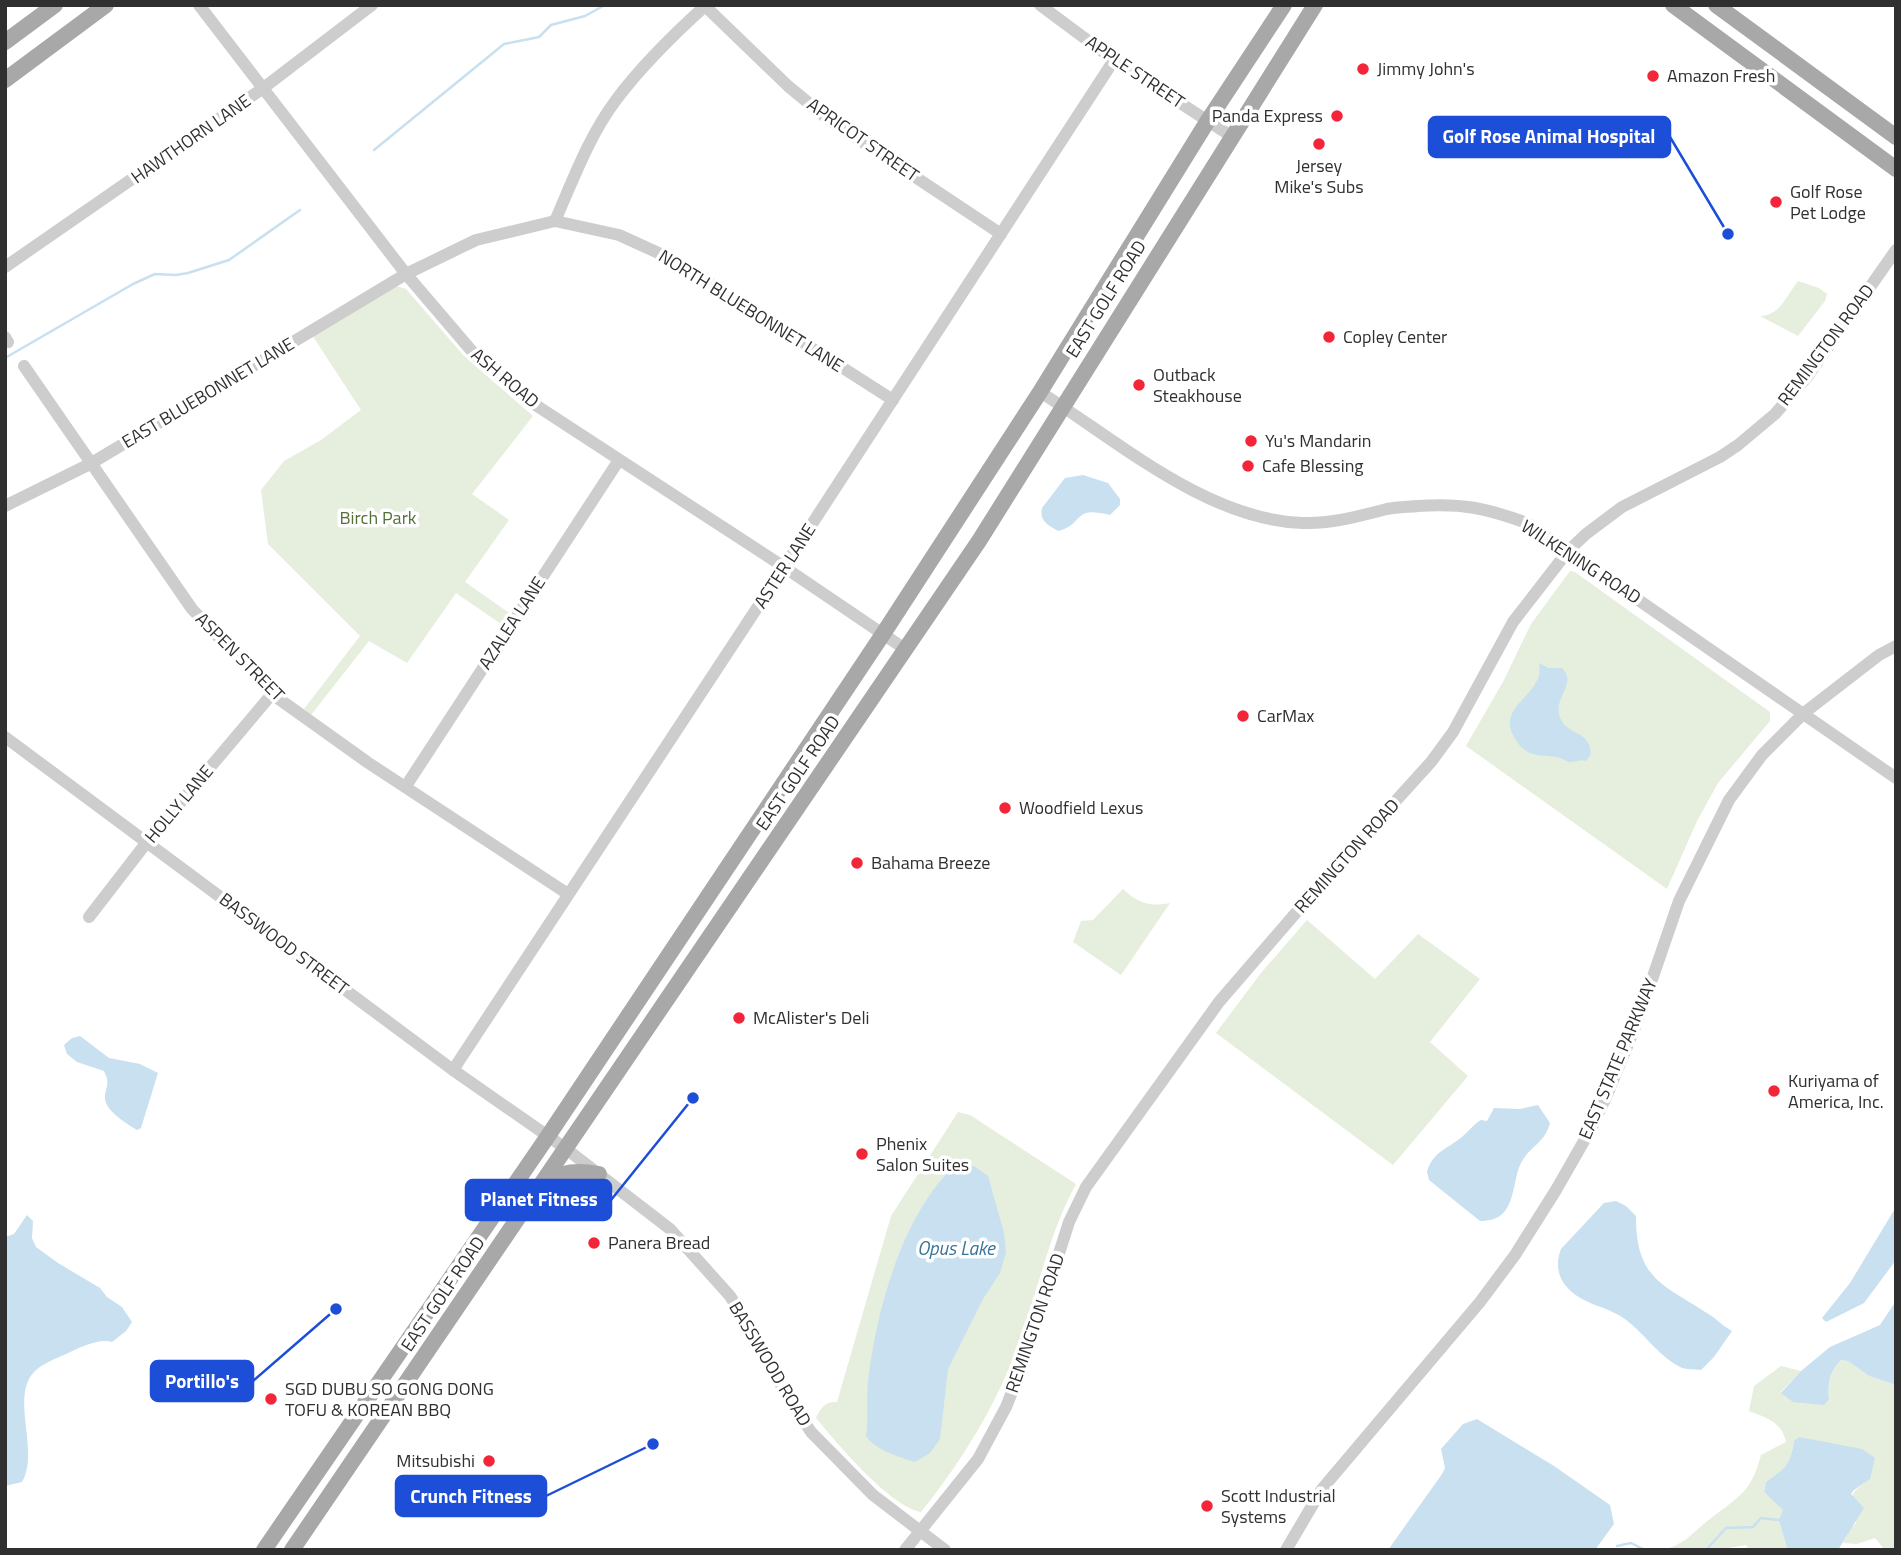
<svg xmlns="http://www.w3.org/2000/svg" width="1901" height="1555" font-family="'Titillium Web',sans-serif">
<rect width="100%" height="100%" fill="#fff"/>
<!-- green -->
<g fill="#e6eedd">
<path d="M 1798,281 L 1819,288 L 1827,294 L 1825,301 L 1798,336 L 1760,316 C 1780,316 1787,295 1798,281 Z"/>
<polygon points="393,285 406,289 464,356 533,416 472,494 509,520 465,582 512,615 504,626 456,593 407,663 369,641 311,715 304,709 360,636 268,544 261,490 284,461 321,440 361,410 312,335"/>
<polygon points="1570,571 1575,572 1770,712 1770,721 1718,783 1697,821 1667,889 1466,746 1504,680 1531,624"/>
<path d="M 1123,889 C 1138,903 1149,907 1170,903 L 1121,975 L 1073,942 L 1081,921 L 1093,920 Z"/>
<polygon points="1307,920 1375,979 1418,934 1480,979 1430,1042 1468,1076 1393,1165 1216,1033 1261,973"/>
<path d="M 958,1112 L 970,1115 L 1076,1184 C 1048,1235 1038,1292 1018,1346 C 995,1407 962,1461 921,1512 C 889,1506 837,1443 816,1418 C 820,1408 826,1401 837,1402 L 891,1216 Z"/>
<path d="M 1841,1360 L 1848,1361 L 1869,1376 L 1896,1385 L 1896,1550 L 1885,1550 L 1875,1538 L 1857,1544 L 1843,1543 L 1851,1528 L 1856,1523 C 1852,1496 1845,1496 1870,1479 L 1794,1441 C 1790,1465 1786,1468 1766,1482 L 1764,1492 L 1784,1510 L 1788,1550 L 1749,1550 L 1746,1545 L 1716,1550 L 1664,1550 C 1690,1541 1690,1534 1710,1519 C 1738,1497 1751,1493 1761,1455 L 1786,1442 C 1782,1422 1767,1418 1749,1411 L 1754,1386 L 1781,1366 L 1801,1371 L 1781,1392 L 1829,1399 C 1828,1383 1829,1372 1841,1360 Z"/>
</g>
<!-- water -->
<g fill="#c8e0ef">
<path d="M 1083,475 L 1108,483 L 1120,499 L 1120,505 L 1110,515 C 1072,505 1085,524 1058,531 C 1048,525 1039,521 1042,508 L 1065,478 Z"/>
<path d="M 1539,663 L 1548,668 L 1562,668 C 1577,683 1555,697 1559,714 C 1564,737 1590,728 1591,754 L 1586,761 C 1579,759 1577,762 1570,762 C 1567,762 1564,759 1560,758 C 1551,755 1542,757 1533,754 C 1526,752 1520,747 1516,740 C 1492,705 1547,695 1539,663 Z"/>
<path d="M 80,1036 L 109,1058 L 140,1064 L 158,1073 L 141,1128 L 137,1130 C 127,1124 106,1111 105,1099 C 105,1086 111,1085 104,1071 L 77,1062 L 67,1054 L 64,1045 L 72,1038 Z"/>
<path d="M 1538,1105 L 1550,1123 C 1545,1143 1530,1146 1521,1163 C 1514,1177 1515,1198 1505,1211 C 1499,1219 1489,1221 1480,1221 L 1429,1180 L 1427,1172 C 1433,1151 1448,1149 1463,1136 C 1470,1130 1474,1124 1481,1120 L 1487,1121 L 1494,1108 L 1520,1109 Z"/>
<path d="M 954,1166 L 974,1166 L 988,1176 L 1004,1233 L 1006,1252 L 1000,1273 L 983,1299 L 948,1369 L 940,1439 L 930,1453 L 915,1462 C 899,1457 875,1450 866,1436 C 869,1418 866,1400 868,1382 C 876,1311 902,1216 954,1166 Z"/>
<path d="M 1616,1201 L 1626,1206 L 1636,1216 C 1636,1280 1663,1284 1710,1315 C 1718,1320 1724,1327 1732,1331 L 1714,1357 L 1701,1370 C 1694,1369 1686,1370 1680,1367 C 1657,1355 1643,1331 1622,1317 C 1603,1305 1580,1304 1565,1285 C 1557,1274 1556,1262 1561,1249 L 1604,1203 Z"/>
<polygon points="1896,1207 1896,1260 1864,1303 1826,1322 1822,1318 1850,1283"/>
<path d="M 27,1215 L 33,1221 L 32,1238 L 36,1247 L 58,1263 L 100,1288 L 107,1297 L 122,1307 L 132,1322 L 126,1331 L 112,1342 C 99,1338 79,1348 66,1354 C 55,1359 43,1363 34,1372 C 10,1397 40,1451 22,1482 L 5,1486 L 5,1237 L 14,1234 Z"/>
<path d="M 1896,1301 L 1896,1385 L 1869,1376 L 1848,1361 L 1841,1360 C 1829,1372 1828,1383 1829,1399 L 1824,1405 L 1793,1402 L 1781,1393 L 1801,1371 L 1830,1347 L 1880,1325 Z"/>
<polygon points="1477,1419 1554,1466 1610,1505 1614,1524 1595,1550 1388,1550 1442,1474 1445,1468 1441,1449 1463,1424"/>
<path d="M 1799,1437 L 1862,1449 L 1875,1458 L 1870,1479 L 1854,1490 L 1851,1494 L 1864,1508 L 1838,1550 L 1788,1550 L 1779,1520 L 1783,1510 L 1764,1492 L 1766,1482 C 1786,1468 1790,1465 1794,1441 Z"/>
</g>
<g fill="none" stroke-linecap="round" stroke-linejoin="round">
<!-- stream -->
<g stroke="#c8e0ef" stroke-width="2.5">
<polyline points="374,150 504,44 539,37 551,25 585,16 605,5"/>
<polyline points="5,358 133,284 155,274 176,275 188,273 229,260 300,210"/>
<polyline points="1617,1546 1631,1543 1645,1550"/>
<polyline points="1702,1550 1707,1549 1726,1528 1753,1527 1761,1518 1779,1520"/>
</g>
<!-- minor -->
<g stroke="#cdcdcd" stroke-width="12">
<polyline points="199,5 406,274 476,356 534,404 784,567 905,649"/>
<polyline points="704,5 788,86 828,119 1001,234"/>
<polyline points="1040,5 1114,60 1231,136"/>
<path d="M 555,221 C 573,180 589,136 616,100 C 642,65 673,35 705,6"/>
<polyline points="5,267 262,89 372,5"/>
<polyline points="5,337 8,342"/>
<polyline points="24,366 192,609 272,694 367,762 568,894"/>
<path d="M 1040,392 C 1118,441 1207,520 1303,523 C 1332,524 1359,516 1387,509 C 1397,507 1408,507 1418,506 C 1462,503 1486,508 1527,523 L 1896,778"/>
<polyline points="5,506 90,464 406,274 476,240 555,221 619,235 676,261 893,400"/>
<polyline points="5,737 453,1070 565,1148 670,1229 730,1296 761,1345 784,1391 811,1432 873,1495 945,1550"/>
<polyline points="406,786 619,460"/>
<polyline points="89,917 147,842 272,694"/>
<polyline points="453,1070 784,567 1114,60"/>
<polyline points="905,1550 978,1459 1006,1407 1026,1357 1069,1222 1086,1187 1219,1002 1325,879 1431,762 1453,732 1513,622 1568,551 1586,534 1622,507 1720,457 1738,445 1775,414 1807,377 1896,250"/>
<polyline points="1286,1550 1322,1489 1480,1302 1515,1255 1556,1190 1592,1127 1607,1095 1638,1020 1679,901 1729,800 1762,755 1804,713 1879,655 1896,646"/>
</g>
<!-- major -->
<g stroke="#a8a8a8" stroke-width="16">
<polyline points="1673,5 1896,169"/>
<polyline points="1716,5 1896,137"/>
<polyline points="5,42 55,5"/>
<polyline points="5,80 106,5"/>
<path d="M 544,1183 C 564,1171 577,1170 599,1174"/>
<polyline points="264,1550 548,1136 883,634 1040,392 1207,122 1284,5"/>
<polyline points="292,1550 979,541 1315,5"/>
</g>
</g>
<!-- markers -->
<g fill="#f32639" stroke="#fff" stroke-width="2.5">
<circle cx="1363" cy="69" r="7"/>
<circle cx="1653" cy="76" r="7"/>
<circle cx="1337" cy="116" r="7"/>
<circle cx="1319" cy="144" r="7"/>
<circle cx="1776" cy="202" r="7"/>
<circle cx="1329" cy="337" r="7"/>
<circle cx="1139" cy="385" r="7"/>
<circle cx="1251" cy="441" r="7"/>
<circle cx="1248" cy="466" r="7"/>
<circle cx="1243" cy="716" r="7"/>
<circle cx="1005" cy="808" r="7"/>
<circle cx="857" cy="863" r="7"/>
<circle cx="739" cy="1018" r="7"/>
<circle cx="1774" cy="1091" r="7"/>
<circle cx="862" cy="1154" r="7"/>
<circle cx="594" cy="1243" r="7"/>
<circle cx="271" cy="1399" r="7"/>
<circle cx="489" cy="1461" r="7"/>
<circle cx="1207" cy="1506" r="7"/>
</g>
<g text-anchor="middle" stroke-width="7" stroke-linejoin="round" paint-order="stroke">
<!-- poi labels -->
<g font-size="18" fill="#303030" stroke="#fff" text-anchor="start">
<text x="1377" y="75">Jimmy John's</text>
<text x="1667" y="82">Amazon Fresh</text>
<text x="1323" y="122" text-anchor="end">Panda Express</text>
<text x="1319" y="172" text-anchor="middle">Jersey<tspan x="1319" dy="21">Mike's Subs</tspan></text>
<text x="1790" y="198">Golf Rose<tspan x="1790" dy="21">Pet Lodge</tspan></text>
<text x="1343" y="343">Copley Center</text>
<text x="1153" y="381">Outback<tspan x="1153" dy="21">Steakhouse</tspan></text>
<text x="1265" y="447">Yu's Mandarin</text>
<text x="1262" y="472">Cafe Blessing</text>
<text x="1257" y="722">CarMax</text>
<text x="1019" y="814">Woodfield Lexus</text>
<text x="871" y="869">Bahama Breeze</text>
<text x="753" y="1024">McAlister's Deli</text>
<text x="1788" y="1087">Kuriyama of<tspan x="1788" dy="21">America, Inc.</tspan></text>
<text x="876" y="1150">Phenix<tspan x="876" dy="21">Salon Suites</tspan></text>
<text x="608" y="1249">Panera Bread</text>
<text x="285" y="1395">SGD DUBU SO GONG DONG<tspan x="285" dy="21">TOFU &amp; KOREAN BBQ</tspan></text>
<text x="475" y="1467" text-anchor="end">Mitsubishi</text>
<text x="1221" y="1502">Scott Industrial<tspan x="1221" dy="21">Systems</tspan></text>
</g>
<!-- street labels -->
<g font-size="18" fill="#303030" stroke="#fff">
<text transform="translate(1135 72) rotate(34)" y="6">APPLE STREET</text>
<text transform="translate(191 139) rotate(-35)" y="6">HAWTHORN LANE</text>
<text transform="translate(863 140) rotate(35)" y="6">APRICOT STREET</text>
<text transform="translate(1106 299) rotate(-58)" y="6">EAST GOLF ROAD</text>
<text transform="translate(751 311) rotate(32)" y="6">NORTH BLUEBONNET LANE</text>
<text transform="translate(1826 345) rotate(-53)" y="6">REMINGTON ROAD</text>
<text transform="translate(505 378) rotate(40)" y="6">ASH ROAD</text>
<text transform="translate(208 393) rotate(-31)" y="6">EAST BLUEBONNET LANE</text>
<text transform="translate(1581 562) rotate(33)" y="6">WILKENING ROAD</text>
<text transform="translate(785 566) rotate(-57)" y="6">ASTER LANE</text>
<text transform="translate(512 623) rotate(-57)" y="6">AZALEA LANE</text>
<text transform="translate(240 657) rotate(45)" y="6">ASPEN STREET</text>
<text transform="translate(798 773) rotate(-56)" y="6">EAST GOLF ROAD</text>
<text transform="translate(179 804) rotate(-50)" y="6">HOLLY LANE</text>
<text transform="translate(1347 856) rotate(-48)" y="6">REMINGTON ROAD</text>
<text transform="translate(284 944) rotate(37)" y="6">BASSWOOD STREET</text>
<text transform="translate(1618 1059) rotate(-67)" y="6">EAST STATE PARKWAY</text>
<text transform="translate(443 1294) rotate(-56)" y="6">EAST GOLF ROAD</text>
<text transform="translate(1035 1323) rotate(-71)" y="6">REMINGTON ROAD</text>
<text transform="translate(770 1364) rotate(59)" y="6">BASSWOOD ROAD</text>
</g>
<!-- park labels -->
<g font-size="18" fill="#547039" stroke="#fff">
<text x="378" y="524">Birch Park</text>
</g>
<!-- water labels -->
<g font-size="19" font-style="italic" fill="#377599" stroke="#fff">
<text x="956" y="1255">Opus Lake</text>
</g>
</g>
<!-- callouts -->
<path fill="none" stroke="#1d4ed8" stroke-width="2.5" d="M1728 234L1670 137M693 1098L611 1200M336 1309L253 1381M653 1444L546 1496"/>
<g fill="#1d4ed8" stroke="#fff" stroke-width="2.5">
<circle cx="1728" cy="234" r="7"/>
<circle cx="693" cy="1098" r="7"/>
<circle cx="336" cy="1309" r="7"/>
<circle cx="653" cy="1444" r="7"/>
</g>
<g fill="#1d4ed8" stroke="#1d4ed8" stroke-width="2.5">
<rect x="1429" y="117" width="241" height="40" rx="7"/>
<rect x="466" y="1180" width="145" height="40" rx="7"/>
<rect x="151" y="1361" width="102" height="40" rx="7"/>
<rect x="396" y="1476" width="150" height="40" rx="7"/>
</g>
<g font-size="19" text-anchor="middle" font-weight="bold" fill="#fff">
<text x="1549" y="143">Golf Rose Animal Hospital</text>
<text x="539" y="1206">Planet Fitness</text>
<text x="202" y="1388">Portillo's</text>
<text x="471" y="1503">Crunch Fitness</text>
</g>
<!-- border -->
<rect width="1901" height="1555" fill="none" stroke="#303030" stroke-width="14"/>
</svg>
